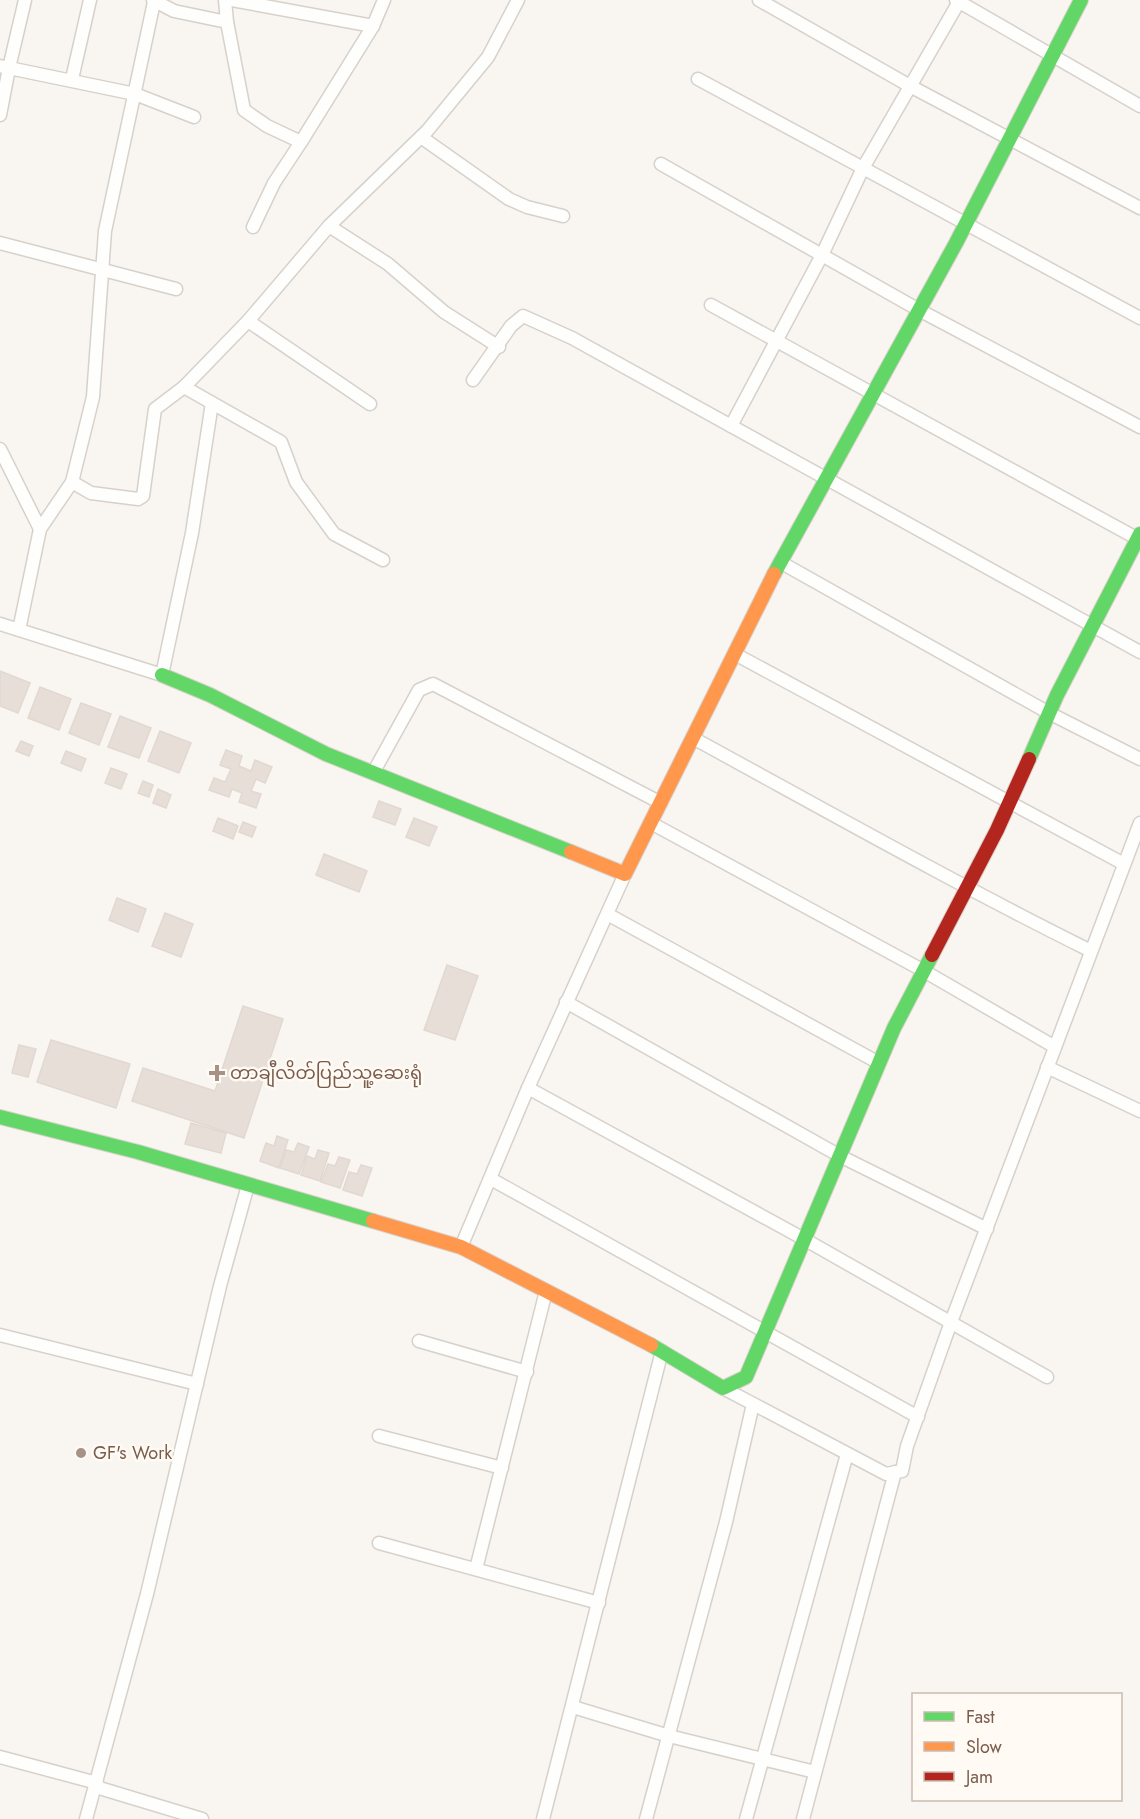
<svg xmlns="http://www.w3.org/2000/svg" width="1140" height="1819" font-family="Jost,'Noto Sans Myanmar',sans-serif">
<rect width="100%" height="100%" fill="#f9f5f0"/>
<!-- building -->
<g fill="#e6ded7" stroke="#e2d8d2" stroke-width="1.5">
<polygon points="0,671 30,683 18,713 0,706"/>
<polygon points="40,687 71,699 59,730 28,718"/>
<polygon points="81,703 111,714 99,745 69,733"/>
<polygon points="120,716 151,728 139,758 108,747"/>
<polygon points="160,731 191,743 179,773 148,761"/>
<polygon points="21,741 33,746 29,756 16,751"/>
<polygon points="226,750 242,756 239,766 251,771 255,760 272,767 265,783 256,779 251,791 261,794 256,808 239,802 242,793 232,789 229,797 209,790 214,778 225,782 231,769 220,765"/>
<polygon points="66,751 86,759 81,771 61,763"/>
<polygon points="111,768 127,774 121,789 105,783"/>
<polygon points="143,781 153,785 149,797 138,793"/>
<polygon points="158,789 171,795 166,808 153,803"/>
<polygon points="379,801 401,809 395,825 373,817"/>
<polygon points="218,818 238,826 233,839 213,831"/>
<polygon points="414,818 437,827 429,846 406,837"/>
<polygon points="243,822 256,827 252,837 239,832"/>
<polygon points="324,854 367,871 359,892 316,875"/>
<polygon points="117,898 146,909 138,932 109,920"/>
<polygon points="165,913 193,924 181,957 152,946"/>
<polygon points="447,965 478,976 455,1040 424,1030"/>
<polygon points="243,1006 283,1019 244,1138 132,1101 143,1068 215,1091"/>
<polygon points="51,1040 130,1064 116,1108 37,1082"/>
<polygon points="19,1045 36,1049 28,1077 12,1073"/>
<polygon points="191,1123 226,1133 221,1153 185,1144"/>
<polygon points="277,1136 288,1140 279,1168 260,1161 266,1143 274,1146"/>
<polygon points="298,1143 309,1147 299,1174 280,1168 286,1150 294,1152"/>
<polygon points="318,1150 329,1153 320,1181 301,1175 307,1156 315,1159"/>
<polygon points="339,1157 350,1160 340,1188 321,1182 328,1164 335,1166"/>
<polygon points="361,1165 372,1168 362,1196 343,1190 349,1172 357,1174"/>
</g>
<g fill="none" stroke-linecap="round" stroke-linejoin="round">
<defs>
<g id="street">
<polyline points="153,0 174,11 227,22"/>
<polyline points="225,0 227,22 244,110 267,126 301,142 373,26"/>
<polyline points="232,0 373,26 384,0"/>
<polyline points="759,0 910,86 1140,208"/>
<polyline points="956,0 1140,106"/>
<polyline points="0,66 9,68 25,0"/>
<polyline points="72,79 90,0"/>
<polyline points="698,79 863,168 960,0"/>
<polyline points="0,115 9,68 135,94 194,117"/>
<polyline points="421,137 509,199 527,207 563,216"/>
<polyline points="661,164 919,310 1140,427"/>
<polyline points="329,226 427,131 488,57 518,0"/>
<polyline points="253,227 274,183 301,142"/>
<polyline points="0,243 176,289"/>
<polyline points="711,305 1138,539"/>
<polyline points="248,321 370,404"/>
<polyline points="473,380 511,326 523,316 572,338 1140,652"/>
<polyline points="184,387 281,442 296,482 334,534 383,560"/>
<polyline points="731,426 822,255 863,168 1140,318"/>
<polyline points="0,449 40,529"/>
<polyline points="72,482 91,493 138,499 143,496 155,409 184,387 248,321 329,226 388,264 444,312 499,347"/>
<polyline points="780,562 1049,713 1140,759"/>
<polyline points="0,624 162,675 192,533 212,403"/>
<polyline points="19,630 40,529 72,482 93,397 105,231 154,2"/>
<polyline points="735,654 1124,864"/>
<path d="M 693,738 C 825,810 956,884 1091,951"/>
<polyline points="373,773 419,690 433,684 661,803"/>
<polyline points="651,823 924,971 1055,1047"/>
<polyline points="609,915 879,1063"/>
<polyline points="566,1002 840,1156 987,1229"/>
<polyline points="1047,1067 1140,1111"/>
<polyline points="528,1088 625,874"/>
<polyline points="491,1179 918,1417"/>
<polyline points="461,1247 528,1088 804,1239 1047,1377"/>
<polyline points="0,1335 197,1384"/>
<polyline points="419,1341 527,1372"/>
<polyline points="723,1388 886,1474 902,1471 907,1446 951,1322 1140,823"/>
<polyline points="379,1436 502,1468"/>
<polyline points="379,1543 599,1603"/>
<polyline points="476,1569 546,1291"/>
<polyline points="573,1707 669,1736 815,1772"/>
<polyline points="0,1757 97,1783"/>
<polyline points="96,1787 202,1819"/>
<polyline points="86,1819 147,1594 220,1286 248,1185"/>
<polyline points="543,1819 662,1351"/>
<polyline points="646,1819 726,1522 753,1404"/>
<polyline points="746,1819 847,1454"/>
<polyline points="803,1819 895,1472"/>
</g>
<g id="fast">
<polyline points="774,574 956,243 1081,0"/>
<polyline points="162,675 210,695 326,754 571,852"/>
<polyline points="1029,759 1057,695 1140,534"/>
<polyline points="0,1117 138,1152 373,1221"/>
<polyline points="651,1345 723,1388 746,1377 894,1028 932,955"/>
</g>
<g id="slow">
<polyline points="571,852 625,874 774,574"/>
<polyline points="373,1221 461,1247 651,1345"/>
</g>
<polyline id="jam" points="932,955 997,830 1029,759"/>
</defs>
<!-- street casing -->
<use href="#street" stroke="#d7d1cb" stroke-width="15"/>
<!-- fast casing -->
<use href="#fast" stroke="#d9d2cb" stroke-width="16"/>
<!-- slow casing -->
<use href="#slow" stroke="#d9d2cb" stroke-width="16"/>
<!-- jam casing -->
<use href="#jam" stroke="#d9d2cb" stroke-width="16"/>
<!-- street -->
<use href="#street" stroke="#fefefd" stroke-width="12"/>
<!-- fast -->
<use href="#fast" stroke="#63d668" stroke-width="14"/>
<!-- slow -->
<use href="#slow" stroke="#ff974d" stroke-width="14"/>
<!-- jam -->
<use href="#jam" stroke="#b3261e" stroke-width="14"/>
</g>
<!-- markers -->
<g fill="#a69286" stroke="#fffaf3" stroke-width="2">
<path d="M214 1064h6v6h6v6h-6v6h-6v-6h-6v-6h6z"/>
<circle cx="81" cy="1453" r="6"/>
</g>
<g text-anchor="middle" stroke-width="5" stroke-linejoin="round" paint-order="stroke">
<!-- poi labels -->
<g font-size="18" fill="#7a5c4d" stroke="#fffaf3" text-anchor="start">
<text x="230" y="1079">တာချီလိတ်ပြည်သူ့ဆေးရုံ</text>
<text x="93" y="1459">GF's Work</text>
</g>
</g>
<!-- legend -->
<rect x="912" y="1693" width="210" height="108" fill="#fffaf3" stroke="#cabbb1" stroke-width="1.5"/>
<rect x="924" y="1712" width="30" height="9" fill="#63d668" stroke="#cabbb1" stroke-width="1.5"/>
<text x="966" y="1723" font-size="18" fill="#7a5c4d">Fast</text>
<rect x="924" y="1742" width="30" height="9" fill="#ff974d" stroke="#cabbb1" stroke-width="1.5"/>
<text x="966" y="1753" font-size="18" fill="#7a5c4d">Slow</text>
<rect x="924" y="1772" width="30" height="9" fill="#b3261e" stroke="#cabbb1" stroke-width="1.5"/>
<text x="966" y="1783" font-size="18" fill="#7a5c4d">Jam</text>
</svg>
